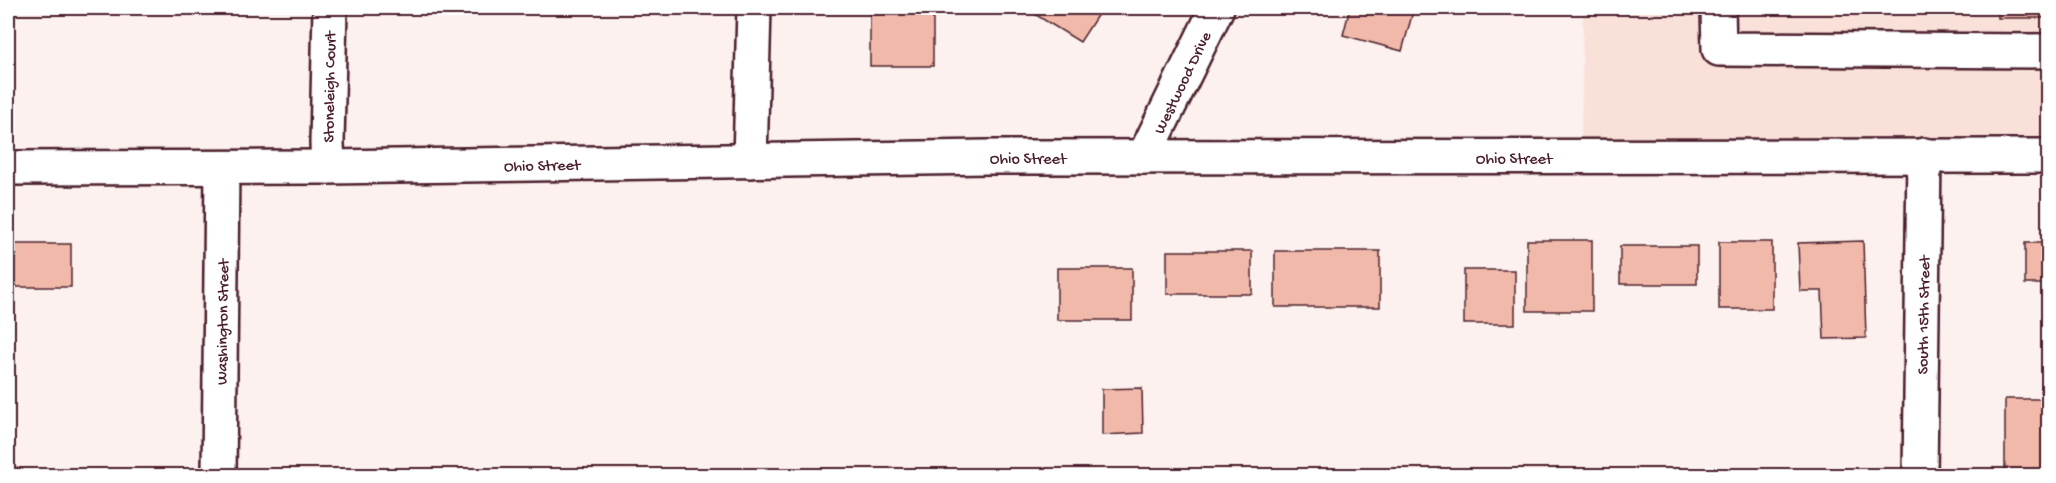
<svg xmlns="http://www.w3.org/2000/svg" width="2056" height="483" font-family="'Gochi Hand',sans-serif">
<rect width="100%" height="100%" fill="#fcf1ee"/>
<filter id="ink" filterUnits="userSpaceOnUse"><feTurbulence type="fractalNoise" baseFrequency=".0167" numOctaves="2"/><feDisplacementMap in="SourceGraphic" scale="12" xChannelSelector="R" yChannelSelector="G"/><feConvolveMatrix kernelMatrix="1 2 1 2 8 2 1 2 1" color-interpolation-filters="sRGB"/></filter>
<g filter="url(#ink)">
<!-- built -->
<polygon fill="#f9e0d9" points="1583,8 2048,8 2048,156 1581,156"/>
<!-- building -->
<g fill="#f1b9a9" stroke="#4a1f2b" stroke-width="1.5">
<rect x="8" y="8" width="4" height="73"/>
<rect x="870" y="8" width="63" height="58"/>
<polygon points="1029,8 1102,8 1080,42 1028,10"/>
<polygon points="1350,8 1414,8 1402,51 1343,35"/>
<rect x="1998" y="8" width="50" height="10"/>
<rect x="1527" y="240" width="65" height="71"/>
<polygon points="1863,241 1866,338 1824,339 1822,291 1800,291 1798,243"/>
<rect x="1719" y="242" width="53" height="67"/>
<rect x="2025" y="243" width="23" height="41"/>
<rect x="8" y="244" width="63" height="43"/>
<rect x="1620" y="246" width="77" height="38"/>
<rect x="1167" y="251" width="85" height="43"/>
<rect x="1275" y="251" width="105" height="56"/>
<rect x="1057" y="268" width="75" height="52"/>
<rect x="1464" y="270" width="51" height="54"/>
<polygon points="1142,388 1143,433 1102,435 1102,389"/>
<rect x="2005" y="399" width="43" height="77"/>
</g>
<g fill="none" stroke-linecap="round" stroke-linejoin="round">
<defs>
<g id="minor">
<polyline points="1718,8 1719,49 2048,51"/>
<polyline points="1144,157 1217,8"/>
<polyline points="750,161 754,8"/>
<polyline points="328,167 327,143 330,8"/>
<polyline points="8,168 328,167 988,157 2048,156"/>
<polyline points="219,476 222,168"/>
<polyline points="1920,476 1924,155"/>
</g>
</defs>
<!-- minor casing -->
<use href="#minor" stroke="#4a1f2b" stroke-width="38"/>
<!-- minor -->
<use href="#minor" stroke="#fff" stroke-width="33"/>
</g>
</g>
<g text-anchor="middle" stroke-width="4.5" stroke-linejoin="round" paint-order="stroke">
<!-- street labels -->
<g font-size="16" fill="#4a1f2b" stroke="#fff">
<text transform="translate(1181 82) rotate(-64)" y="6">Westwood Drive</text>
<text transform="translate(328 87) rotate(-89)" y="6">Stoneleigh Court</text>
<text x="1028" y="163">Ohio Street</text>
<text x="1514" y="163">Ohio Street</text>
<text transform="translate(542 164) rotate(-1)" y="6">Ohio Street</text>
<text transform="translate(1922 315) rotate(-89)" y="6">South 15th Street</text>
<text transform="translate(221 322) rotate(-89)" y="6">Washington Street</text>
</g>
</g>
<!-- margin -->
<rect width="2056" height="483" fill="none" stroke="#fff" stroke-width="30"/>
<rect x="15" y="15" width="2026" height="453" fill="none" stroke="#4a1f2b" stroke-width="2" filter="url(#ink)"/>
</svg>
